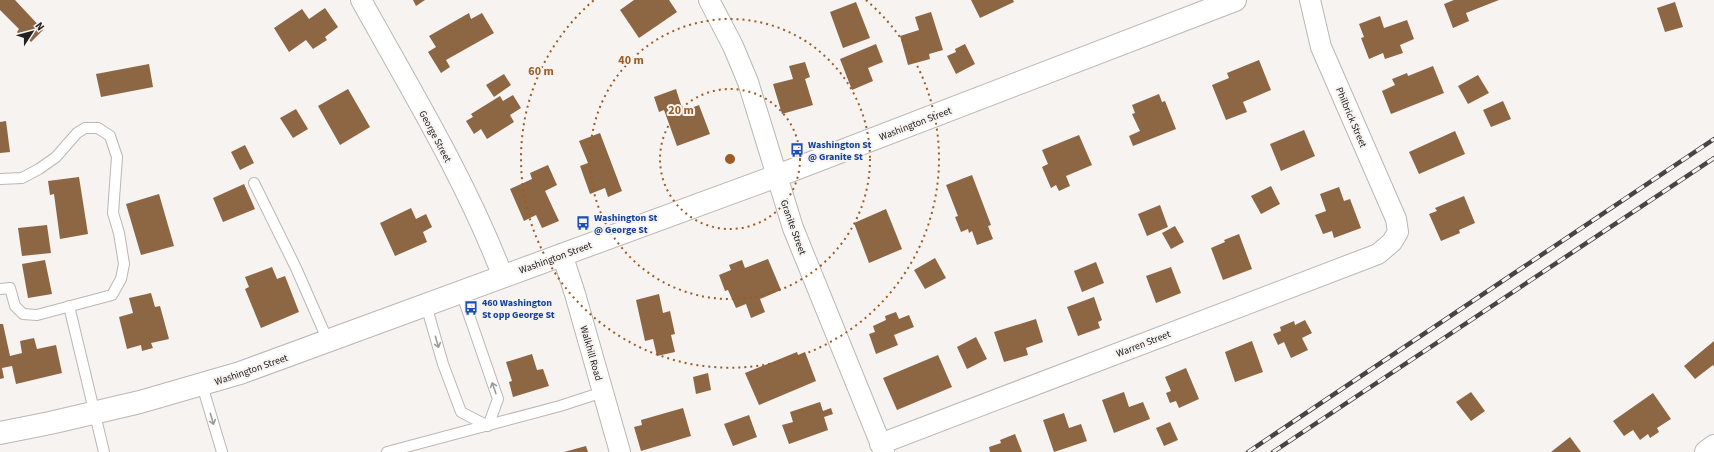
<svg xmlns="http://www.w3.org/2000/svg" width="1714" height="452" font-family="'Source Sans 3',sans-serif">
<rect width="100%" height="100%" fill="#f7f3f0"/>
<!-- building -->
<g fill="#8d6643">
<polygon points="0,0 15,0 43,30 31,42 25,36 21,37 17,32 19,29 0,10"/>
<polygon points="413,0 425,0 416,6"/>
<polygon points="634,0 669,0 677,12 639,38 620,10"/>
<polygon points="971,0 1013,0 1014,2 980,18"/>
<polygon points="1454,0 1499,0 1466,13 1469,21 1453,28 1444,4"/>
<polygon points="856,2 870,38 843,48 830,12"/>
<polygon points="1675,2 1683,27 1665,32 1657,8"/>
<polygon points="325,8 338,27 325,37 327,40 313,49 306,40 289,52 274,28 302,9 309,19"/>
<polygon points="931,12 943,50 929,54 930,59 908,65 900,36 919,30 915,17"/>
<polygon points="469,13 471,19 482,13 494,33 446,60 450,67 441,73 428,52 436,47 429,36"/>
<polygon points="1380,16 1384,28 1407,20 1414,39 1400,45 1403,53 1385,59 1383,53 1369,59 1361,38 1364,37 1359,24"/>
<polygon points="876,44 883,62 868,68 873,81 852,90 840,59"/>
<polygon points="965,44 975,64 956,74 947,56 956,52 955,49"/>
<polygon points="1259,60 1271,90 1243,102 1247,112 1226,120 1212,85 1229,78 1227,73"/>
<polygon points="805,62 810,77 805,79 813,105 782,114 773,84 793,79 789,66"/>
<polygon points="149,64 153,87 101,97 96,74"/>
<polygon points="1433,66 1444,93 1391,114 1382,91 1395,85 1392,79 1407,73 1408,76"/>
<polygon points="504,74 511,85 494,97 486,85"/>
<polygon points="1478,75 1489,93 1468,104 1458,86"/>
<polygon points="348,89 370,127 340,145 318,106"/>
<polygon points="676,89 683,111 699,105 710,134 677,146 664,110 659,112 654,97"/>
<polygon points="1159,94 1162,102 1165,101 1176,129 1133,146 1129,136 1140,131 1132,114 1135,113 1132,105"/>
<polygon points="513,95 521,108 510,115 514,122 487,139 481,129 474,134 466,121 473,117 471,114 500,96 503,101"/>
<polygon points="1503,101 1511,119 1491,127 1483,110"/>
<polygon points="296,109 308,129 293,138 280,118"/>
<polygon points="6,121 10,152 0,153 0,122"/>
<polygon points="1304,130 1315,156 1281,171 1270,144"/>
<polygon points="1455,131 1465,154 1419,174 1409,152"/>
<polygon points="600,133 622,191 608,197 605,188 590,194 580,166 588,163 579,141"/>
<polygon points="1079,135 1092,165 1066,176 1070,186 1059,191 1056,185 1051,188 1042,167 1048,164 1042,150"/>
<polygon points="245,145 254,163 240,170 231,152"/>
<polygon points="548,165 557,185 545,191 559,221 542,228 536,215 524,221 510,189 532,179 530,173"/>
<polygon points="972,175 991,225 988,226 993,239 977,245 972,231 969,233 968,229 961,232 955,217 958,216 946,185"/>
<polygon points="79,177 88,234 60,239 54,194 50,195 48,181"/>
<polygon points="244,184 255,209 223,222 213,198"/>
<polygon points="1271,186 1280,204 1261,214 1251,196"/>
<polygon points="1339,187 1344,201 1350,199 1361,228 1334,238 1332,231 1323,234 1315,215 1326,211 1320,194"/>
<polygon points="159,194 174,246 141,255 126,204"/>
<polygon points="1464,196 1475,223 1459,230 1460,233 1441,241 1429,214 1437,211 1435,208"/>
<polygon points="1160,205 1168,227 1147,236 1138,214"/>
<polygon points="411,208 416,219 426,214 432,227 423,232 427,242 395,256 380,223"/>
<polygon points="886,209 902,249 869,263 854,223"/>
<polygon points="47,225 51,253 22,256 18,228"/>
<polygon points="1175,226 1184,242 1171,249 1162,233"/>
<polygon points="1239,234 1252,269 1223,280 1211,248 1225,242 1224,240"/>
<polygon points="935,258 946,278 925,289 914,270"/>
<polygon points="768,259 781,290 760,299 765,312 751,318 746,304 736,308 728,290 725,291 719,275 731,270 729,265 742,260 745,268"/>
<polygon points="45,260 52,294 28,298 22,264"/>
<polygon points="1096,262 1104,283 1082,292 1074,271"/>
<polygon points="272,267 277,279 285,276 299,312 261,328 245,289 249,287 245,277"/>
<polygon points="1171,267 1181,293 1156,303 1146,276"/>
<polygon points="151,293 155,307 160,306 169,339 151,343 153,348 142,351 141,345 127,349 119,317 133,313 129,298"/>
<polygon points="659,294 663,313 670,311 675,334 671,335 675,352 657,356 653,339 645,341 636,300"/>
<polygon points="1094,297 1102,320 1098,322 1100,328 1078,336 1067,307"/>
<polygon points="896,312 899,319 909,315 914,327 894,335 898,345 876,354 869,334 875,332 873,326 886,320 885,316"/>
<polygon points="1036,319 1043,342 1026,348 1028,355 1004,362 994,332"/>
<polygon points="1305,320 1312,333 1302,338 1308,350 1291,358 1284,342 1278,345 1273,334 1281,331 1280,327 1294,321 1295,325"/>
<polygon points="0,324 3,324 10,356 22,353 20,341 34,338 37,349 56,345 62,373 16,384 12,366 2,368 4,378 0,379"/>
<polygon points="976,337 987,359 967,369 957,347"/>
<polygon points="1252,341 1263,372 1235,382 1225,352"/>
<polygon points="1714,341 1714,367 1713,365 1695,379 1684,366"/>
<polygon points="797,352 798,355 805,352 816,381 759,405 745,373"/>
<polygon points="532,354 537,370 543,369 549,386 513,397 509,382 512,381 506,362"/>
<polygon points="938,355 952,387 897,410 883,378"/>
<polygon points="1186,368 1199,399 1179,408 1176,401 1170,403 1166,393 1171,391 1165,377"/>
<polygon points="708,373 711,390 696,394 693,377"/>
<polygon points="1124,392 1129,407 1143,402 1150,419 1114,433 1102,400"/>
<polygon points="1471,392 1485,411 1471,421 1456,402"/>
<polygon points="1653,393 1671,419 1657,428 1659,432 1650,438 1648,434 1640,440 1633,430 1624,436 1613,421"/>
<polygon points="820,402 823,411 831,408 833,414 824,417 828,430 789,444 782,425 793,422 790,412"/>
<polygon points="683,408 691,436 641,451 634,427 642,425 641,420"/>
<polygon points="1064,413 1069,428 1081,424 1087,441 1054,452 1043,420"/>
<polygon points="749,415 757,437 733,446 724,424"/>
<polygon points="1170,422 1178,440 1164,446 1156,428"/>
<polygon points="1015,434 1022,452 990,452 989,447 1001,443 1000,440"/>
<polygon points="1570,437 1581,452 1551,452"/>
<polygon points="586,446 588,452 564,452"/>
</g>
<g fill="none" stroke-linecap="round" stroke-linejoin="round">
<defs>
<g id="service">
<polyline points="0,179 22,178 39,169 56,157 77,133 85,128 98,128 110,136 117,157 113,213 119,233 124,264 121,279 112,295 37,315 23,314 15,306 10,288 0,289"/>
<polyline points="254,183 296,268 328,341"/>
<polyline points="426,305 443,364 461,412 488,426 498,399 461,292"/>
<polyline points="69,306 104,452"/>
<polyline points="202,385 222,452"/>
<polyline points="387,452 560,406 603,392"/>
</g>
<g id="minor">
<path d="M 361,0 C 411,90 466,180 503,277"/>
<polyline points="709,0 733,46 748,82 793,228 884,452"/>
<polyline points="562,254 575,294 620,452"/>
<polyline points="880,444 1378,254 1392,242 1398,232 1396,219 1321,47 1310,0"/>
</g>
<polyline id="tertiary" points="1706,452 1714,446"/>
<polyline id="secondary" points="0,433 50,423 140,402 240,373 777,176 1235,0"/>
</defs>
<!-- service casing -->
<use href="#service" stroke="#bab7b4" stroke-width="12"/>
<!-- minor casing -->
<use href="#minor" stroke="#bab7b4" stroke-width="22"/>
<!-- tertiary casing -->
<use href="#tertiary" stroke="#bab7b4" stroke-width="24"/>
<!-- secondary casing -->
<use href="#secondary" stroke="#bab7b4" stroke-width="24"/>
<!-- service -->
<use href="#service" stroke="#fff" stroke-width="10"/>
<!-- minor -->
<use href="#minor" stroke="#fff" stroke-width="20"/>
<!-- tertiary -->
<use href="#tertiary" stroke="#fff" stroke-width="22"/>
<!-- secondary -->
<use href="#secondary" stroke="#fff" stroke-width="22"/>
<defs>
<g id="rail">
<polyline points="1248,452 1714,139"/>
<polyline points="1273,452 1714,158"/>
</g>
</defs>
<!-- rail casing -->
<use href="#rail" stroke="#464544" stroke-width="4.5"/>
<!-- rail -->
<use href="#rail" stroke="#f7f3f0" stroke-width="3" stroke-dasharray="9" stroke-linecap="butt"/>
</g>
<!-- one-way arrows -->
<defs><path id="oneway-shaft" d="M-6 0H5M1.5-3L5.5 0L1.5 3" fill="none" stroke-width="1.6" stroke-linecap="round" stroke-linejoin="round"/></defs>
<g stroke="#9c9b9b">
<use href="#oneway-shaft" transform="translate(437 342) rotate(74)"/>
<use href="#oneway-shaft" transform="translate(494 388) rotate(-109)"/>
<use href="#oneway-shaft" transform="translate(212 419) rotate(73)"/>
</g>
<!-- distance rings -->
<g fill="none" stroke="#9c5c24" stroke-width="2" stroke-dasharray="2 4">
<circle cx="730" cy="159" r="70"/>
<circle cx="730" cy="159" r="140"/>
<path d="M866 0A209 209 0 1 1 594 0"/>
</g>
<!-- icons -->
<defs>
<symbol id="bus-bare" viewBox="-9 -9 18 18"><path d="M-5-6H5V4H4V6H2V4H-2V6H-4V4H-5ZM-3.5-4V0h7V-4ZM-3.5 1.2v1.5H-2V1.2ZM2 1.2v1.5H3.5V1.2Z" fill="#1a4fb4" stroke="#f7f3f0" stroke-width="2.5" paint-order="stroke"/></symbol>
</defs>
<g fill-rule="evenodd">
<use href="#bus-bare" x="787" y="140" width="20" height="20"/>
<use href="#bus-bare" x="573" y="213" width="20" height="20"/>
<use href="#bus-bare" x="461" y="298" width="20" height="20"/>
</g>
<g text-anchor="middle" stroke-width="4" stroke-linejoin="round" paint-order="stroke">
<!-- street labels -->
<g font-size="10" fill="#222120" stroke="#f7f3f0">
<text transform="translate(1352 117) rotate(67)" y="4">Philbrick Street</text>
<text transform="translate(915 123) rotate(-21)" y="4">Washington Street</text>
<text transform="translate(436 136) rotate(62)" y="4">George Street</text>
<text transform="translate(794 227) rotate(70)" y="4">Granite Street</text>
<text transform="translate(555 257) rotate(-20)" y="4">Washington Street</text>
<text transform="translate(1143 343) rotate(-21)" y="4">Warren Street</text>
<text transform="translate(592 353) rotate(74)" y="4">Walkhill Road</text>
<text transform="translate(251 369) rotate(-19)" y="4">Washington Street</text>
</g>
<!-- transit labels -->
<g font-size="10" font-weight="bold" fill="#164399" stroke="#f7f3f0" text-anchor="start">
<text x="808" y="148">Washington St<tspan x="808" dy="12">@ Granite St</tspan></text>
<text x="594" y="221">Washington St<tspan x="594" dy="12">@ George St</tspan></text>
<text x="482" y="306">460 Washington<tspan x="482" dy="12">St opp George St</tspan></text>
</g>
</g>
<circle cx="730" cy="159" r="6" fill="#9c5c24" stroke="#f7f3f0" stroke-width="2"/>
<g font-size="12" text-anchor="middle" font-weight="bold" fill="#9c5c24" stroke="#f7f3f0" stroke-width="4" stroke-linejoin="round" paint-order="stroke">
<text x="631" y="64">40 m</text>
<text x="541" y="75">60 m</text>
<text x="681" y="114">20 m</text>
</g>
<!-- north arrow -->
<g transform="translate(32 32) rotate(54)" stroke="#f7f3f0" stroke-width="3" paint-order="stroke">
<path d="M0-3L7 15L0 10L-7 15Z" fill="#222120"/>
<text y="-6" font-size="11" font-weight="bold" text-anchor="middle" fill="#222120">N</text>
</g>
</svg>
